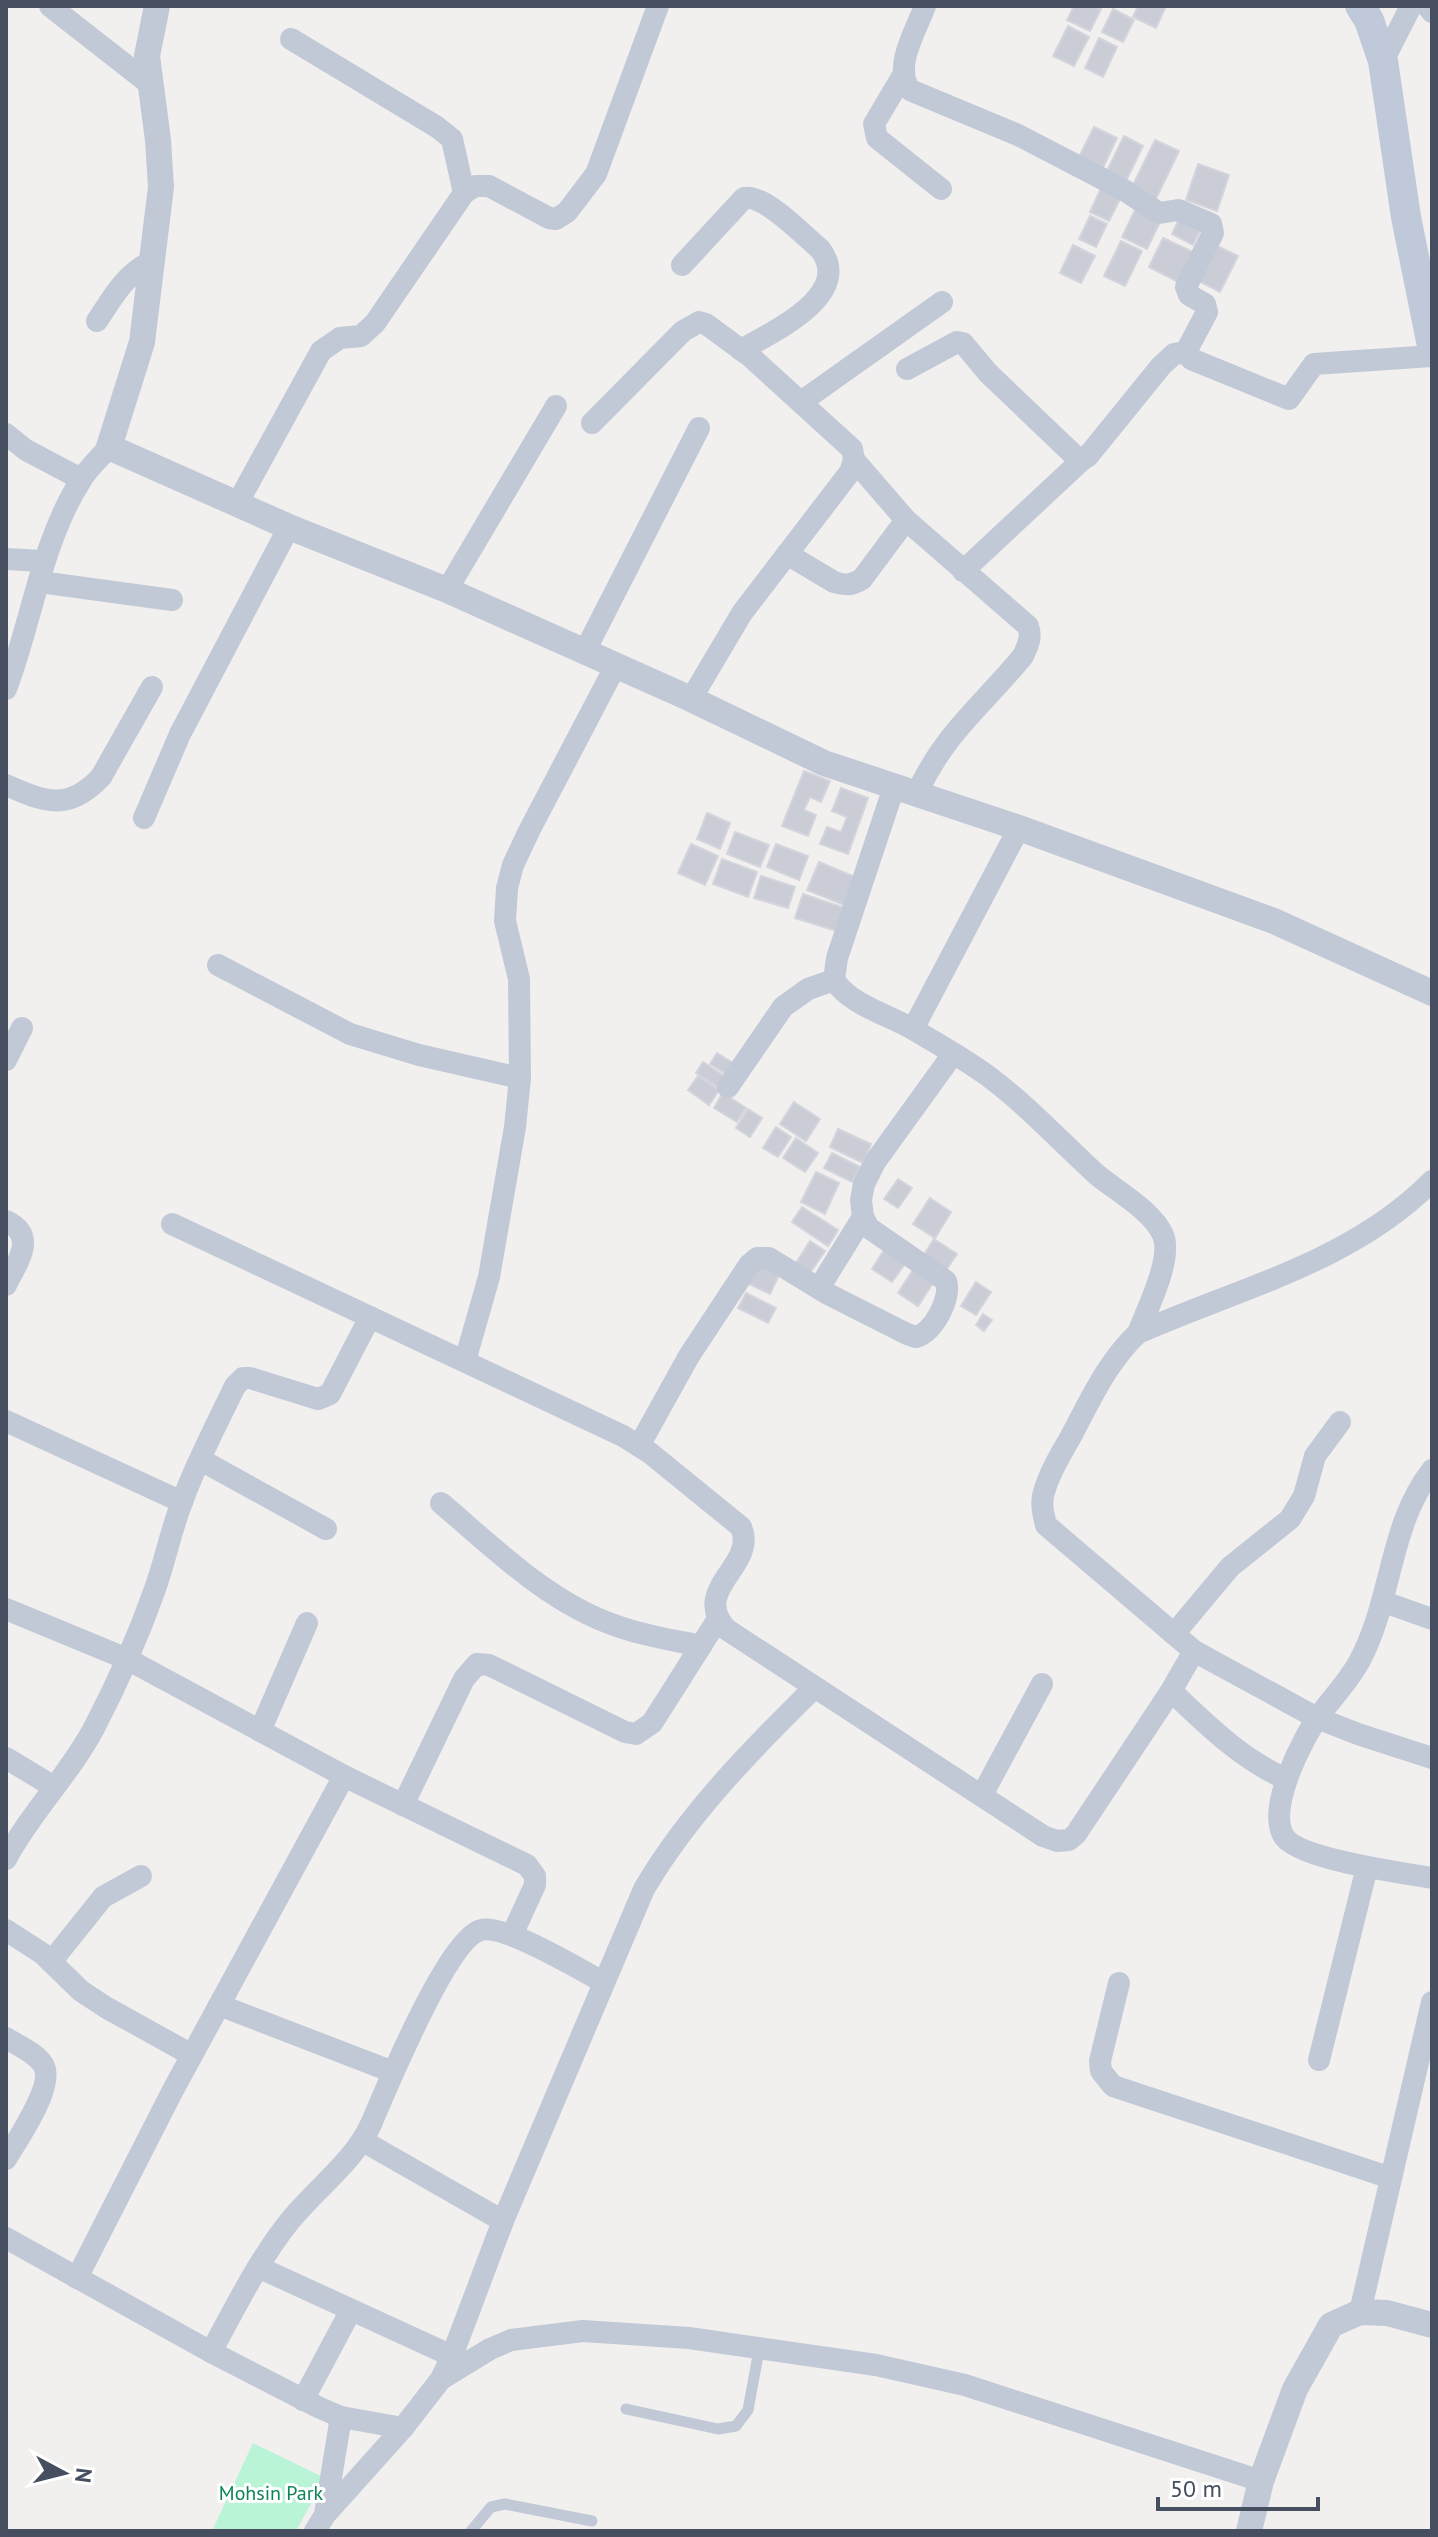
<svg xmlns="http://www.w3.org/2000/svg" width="1438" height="2537" font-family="'PT Sans',sans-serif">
<rect width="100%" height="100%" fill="#f2efef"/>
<!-- green -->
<polygon fill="#b9f4d7" points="253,2443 325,2478 296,2531 212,2531"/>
<!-- building -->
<g fill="#cbcdd6" stroke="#d3d4dc" stroke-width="2">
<polygon points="1074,6 1094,6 1101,9 1090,31 1067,20"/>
<polygon points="1138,6 1166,6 1156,28 1133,17"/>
<polygon points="1113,9 1134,20 1123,42 1102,32"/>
<polygon points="1068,26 1089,37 1074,66 1053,56"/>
<polygon points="1099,38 1117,47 1103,77 1085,68"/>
<polygon points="1094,127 1117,138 1100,174 1076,163"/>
<polygon points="1124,136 1143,146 1125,183 1106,173"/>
<polygon points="1155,140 1179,151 1155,201 1131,189"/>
<polygon points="1198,164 1229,175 1217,211 1186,200"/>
<polygon points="1103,184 1123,193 1109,221 1090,212"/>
<polygon points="1135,210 1160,222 1147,249 1122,237"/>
<polygon points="1090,216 1107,224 1096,247 1079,239"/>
<polygon points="1180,217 1201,229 1193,245 1172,234"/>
<polygon points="1163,238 1195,253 1180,283 1149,267"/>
<polygon points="1121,241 1142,251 1125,286 1104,276"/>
<polygon points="1073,245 1095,256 1081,283 1060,273"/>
<polygon points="1215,245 1238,256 1220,292 1197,280"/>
<polygon points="804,771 830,781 821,802 810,797 804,810 816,815 808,836 782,826"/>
<polygon points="841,788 868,798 848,854 820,844 827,827 841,832 847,817 832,811"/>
<polygon points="707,813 730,823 720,849 697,839"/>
<polygon points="735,832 769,845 760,867 727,854"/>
<polygon points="691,844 718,856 705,885 678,873"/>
<polygon points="776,844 808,856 799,880 767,867"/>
<polygon points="722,859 757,872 748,897 713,884"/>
<polygon points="819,862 855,877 844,905 807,890"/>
<polygon points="761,876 795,887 788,908 754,898"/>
<polygon points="803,894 847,909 840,932 795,918"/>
<polygon points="717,1053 738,1066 731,1077 710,1064"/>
<polygon points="703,1062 729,1079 722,1090 696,1073"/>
<polygon points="698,1076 719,1090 709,1105 688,1090"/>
<polygon points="723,1093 746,1108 737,1122 714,1108"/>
<polygon points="794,1102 820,1119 806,1141 780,1124"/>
<polygon points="748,1109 762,1118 750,1137 736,1128"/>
<polygon points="776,1127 791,1137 778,1157 763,1148"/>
<polygon points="838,1129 871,1144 863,1163 830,1147"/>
<polygon points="796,1138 818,1153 805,1172 783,1158"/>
<polygon points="832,1153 860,1167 852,1182 824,1168"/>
<polygon points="816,1172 839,1183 825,1214 801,1202"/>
<polygon points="898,1179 912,1188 898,1208 884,1199"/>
<polygon points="930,1198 951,1212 935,1238 913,1224"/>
<polygon points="802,1207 838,1230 828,1246 792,1222"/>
<polygon points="934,1239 957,1254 944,1273 922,1258"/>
<polygon points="810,1241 825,1251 807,1277 793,1268"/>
<polygon points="886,1247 907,1261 892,1282 872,1269"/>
<polygon points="760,1261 781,1271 770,1294 749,1284"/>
<polygon points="913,1270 933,1283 918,1306 898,1293"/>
<polygon points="976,1282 991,1292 976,1315 961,1306"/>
<polygon points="746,1293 776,1308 768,1323 738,1308"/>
<polygon points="983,1314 992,1320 984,1331 976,1325"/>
</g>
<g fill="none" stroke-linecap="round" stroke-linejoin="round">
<!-- service -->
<g stroke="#c1c9d6" stroke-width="11">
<polyline points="626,2409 718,2429 736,2426 748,2410 759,2350"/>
<polyline points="471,2531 491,2507 505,2504 592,2521"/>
</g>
<!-- minor -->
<g stroke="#c1c9d6" stroke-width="22">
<polyline points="50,6 151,85"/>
<path d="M 925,6 C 916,31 893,66 910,90 L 1018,135 L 1124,190 L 1159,213 L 1178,210 L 1211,224 L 1213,233 L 1186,287 L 1189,295 L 1205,304 L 1207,312 L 1189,346 L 1188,352 L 1191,359 L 1289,399 L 1314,364 L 1432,356"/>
<polyline points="1427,6 1432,12"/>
<polyline points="291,39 437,127 452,139 464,193"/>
<polyline points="1383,61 1411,6"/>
<polyline points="903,75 874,124 877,138 941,189"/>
<path d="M 682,265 L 744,198 C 765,194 803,235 820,249 C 855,295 772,332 741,350"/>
<path d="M 97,321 C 113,297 125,274 152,261"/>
<polyline points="907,369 957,342 963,343 988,373 1076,457 1083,459 1088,456 1161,366 1174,354 1188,352"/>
<polyline points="801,402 942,302"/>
<polyline points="592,423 683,331 699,322 706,324 751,357 852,449 854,460 850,472 742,613 691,699"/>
<polyline points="6,434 26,450 81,479"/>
<path d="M 854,460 L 906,520 L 1028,626 C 1032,638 1028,645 1023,656 C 982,706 945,732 917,793"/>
<polyline points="237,504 321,351 340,338 361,336 375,323 464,193 475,186 489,186 549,218 556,219 567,212 596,174 658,6"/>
<path d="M 787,554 L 834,582 C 845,586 853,585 862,579 L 906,520"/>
<polyline points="6,559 43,561"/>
<polyline points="963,571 1083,459"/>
<polyline points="40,582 172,600"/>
<polyline points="447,590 556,406"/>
<polyline points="585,651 699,428"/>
<path d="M 6,689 C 32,621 41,543 81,480 C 88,468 100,458 109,447"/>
<path d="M 6,785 C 45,802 68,812 101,777 L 152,687"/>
<path d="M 894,787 L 837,958 L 834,980 C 851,1006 890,1015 916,1031 C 940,1045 965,1059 988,1076 C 1027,1105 1060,1141 1096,1174 C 1115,1190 1153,1211 1163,1235 C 1173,1259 1147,1309 1138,1333"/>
<polyline points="144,818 180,734 289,527"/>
<polyline points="218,965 350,1034 419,1055 520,1078"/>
<polyline points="913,1029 1019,828"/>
<polyline points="6,1060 22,1028"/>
<polyline points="728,1087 783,1007 808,989 834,980"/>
<path d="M 1432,1181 C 1352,1262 1239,1288 1138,1333 C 1107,1362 1090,1401 1070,1438 C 1061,1454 1050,1471 1045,1489 C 1040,1502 1043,1513 1046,1525 L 1194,1651 L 1317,1718 L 1358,1734 L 1432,1758"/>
<path d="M 6,1221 C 38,1236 17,1262 6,1285"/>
<path d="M 172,1224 L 623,1436 L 650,1453 L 741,1527 C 758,1566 690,1588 726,1629 L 1043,1836 L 1057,1841 L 1069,1840 L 1076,1834 L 1171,1691 L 1194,1651"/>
<polyline points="819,1288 863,1217"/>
<polyline points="465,1361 489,1277 515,1127 520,1078 519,979 505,921 507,888 513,865 529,831 615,667"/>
<polyline points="6,1421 182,1502"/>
<path d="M 639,1446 L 689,1356 L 749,1265 L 757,1258 L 769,1258 L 826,1293 L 907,1334 L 916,1337 C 933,1333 952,1298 946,1281 L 869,1228 L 863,1217 L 861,1200 L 864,1184 L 875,1162 L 953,1054"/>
<polyline points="201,1460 326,1529"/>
<path d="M 1432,1470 C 1389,1524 1392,1602 1359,1662 C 1348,1682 1332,1698 1319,1716 C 1302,1739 1268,1806 1283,1835 C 1295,1859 1404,1873 1432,1878"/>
<path d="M 441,1503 C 494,1548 550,1604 617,1626 C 644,1636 673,1640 701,1646"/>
<polyline points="1384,1602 1432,1619"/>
<polyline points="6,1609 127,1659 344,1776 527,1865 535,1876 535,1885 512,1935"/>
<polyline points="1174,1634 1230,1567 1290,1519 1304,1496 1315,1456 1340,1422"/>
<path d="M 1171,1691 C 1207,1725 1241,1759 1286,1779"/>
<polyline points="260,1731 307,1623"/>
<polyline points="6,1758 54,1787"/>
<polyline points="982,1795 1042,1684"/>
<polyline points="403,1805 464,1679 477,1664 489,1665 625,1732 636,1734 652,1723 718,1619"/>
<path d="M 6,1859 C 31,1812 69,1775 94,1728 C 117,1684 138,1637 155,1589 C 165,1561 171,1530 182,1502 C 196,1463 217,1424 235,1386 L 243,1378 L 250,1378 L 318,1399 L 330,1394 L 370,1317"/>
<polyline points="6,1930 43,1954 81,1991 107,2008 192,2055"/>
<polyline points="51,1962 103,1897 141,1876"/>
<polyline points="1119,1983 1100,2061 1101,2071 1113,2086 1391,2178"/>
<polyline points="219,2005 393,2072"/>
<path d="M 6,2038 C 17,2045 34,2052 42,2063 C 58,2082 17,2140 6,2159"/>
<polyline points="1319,2060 1367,1867"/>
<polyline points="363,2141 503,2221"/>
<polyline points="6,2238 211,2352 320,2408 341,2417 403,2428"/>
<polyline points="258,2267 452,2356"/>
<polyline points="77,2278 173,2090 344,1776"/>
<polyline points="1360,2312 1432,2002"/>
<path d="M 211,2352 C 235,2308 258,2261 289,2222 C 315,2189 354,2162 371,2124 C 386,2089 448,1939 481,1930 C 505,1924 579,1969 603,1982"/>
<polyline points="441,2379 490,2349 511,2340 583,2331 689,2338 876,2365 965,2385 1261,2481"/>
<polyline points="303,2400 351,2310"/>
<polyline points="325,2514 341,2417"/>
<path d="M 315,2531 L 325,2515 L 403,2428 L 441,2379 L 452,2356 L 503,2221 L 644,1889 C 688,1814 752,1749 814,1688"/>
</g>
<!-- tertiary -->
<g stroke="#c1c9d6" stroke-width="26">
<polyline points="157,6 147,56 158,140 161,187 142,342 109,447 289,527 447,590 691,699 824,763 1019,828 1274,921 1432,993"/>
<polyline points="1249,2531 1261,2481 1295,2389 1331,2325 1360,2312 1387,2313 1432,2325"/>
</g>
<!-- secondary -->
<polyline stroke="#c0c9da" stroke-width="30" points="1360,6 1369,20 1383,61 1406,217 1432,346"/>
</g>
<g text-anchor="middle" stroke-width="6" stroke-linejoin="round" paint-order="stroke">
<!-- park labels -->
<g font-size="20" fill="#0c8457" stroke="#fff">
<text x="271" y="2500">Mohsin Park</text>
</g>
</g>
<!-- border -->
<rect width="1438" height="2537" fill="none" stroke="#454f5f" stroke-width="16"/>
<!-- north arrow -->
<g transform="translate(64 2473) rotate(97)" stroke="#ffffff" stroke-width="6" paint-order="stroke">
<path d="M0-6L14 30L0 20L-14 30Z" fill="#454f5f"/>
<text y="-12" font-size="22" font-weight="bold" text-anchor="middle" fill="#454f5f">N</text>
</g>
<!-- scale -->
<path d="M1158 2497v12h160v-12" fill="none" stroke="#454f5f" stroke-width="4"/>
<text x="1170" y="2497" font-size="24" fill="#454f5f" stroke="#ffffff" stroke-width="6" paint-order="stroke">50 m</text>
</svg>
